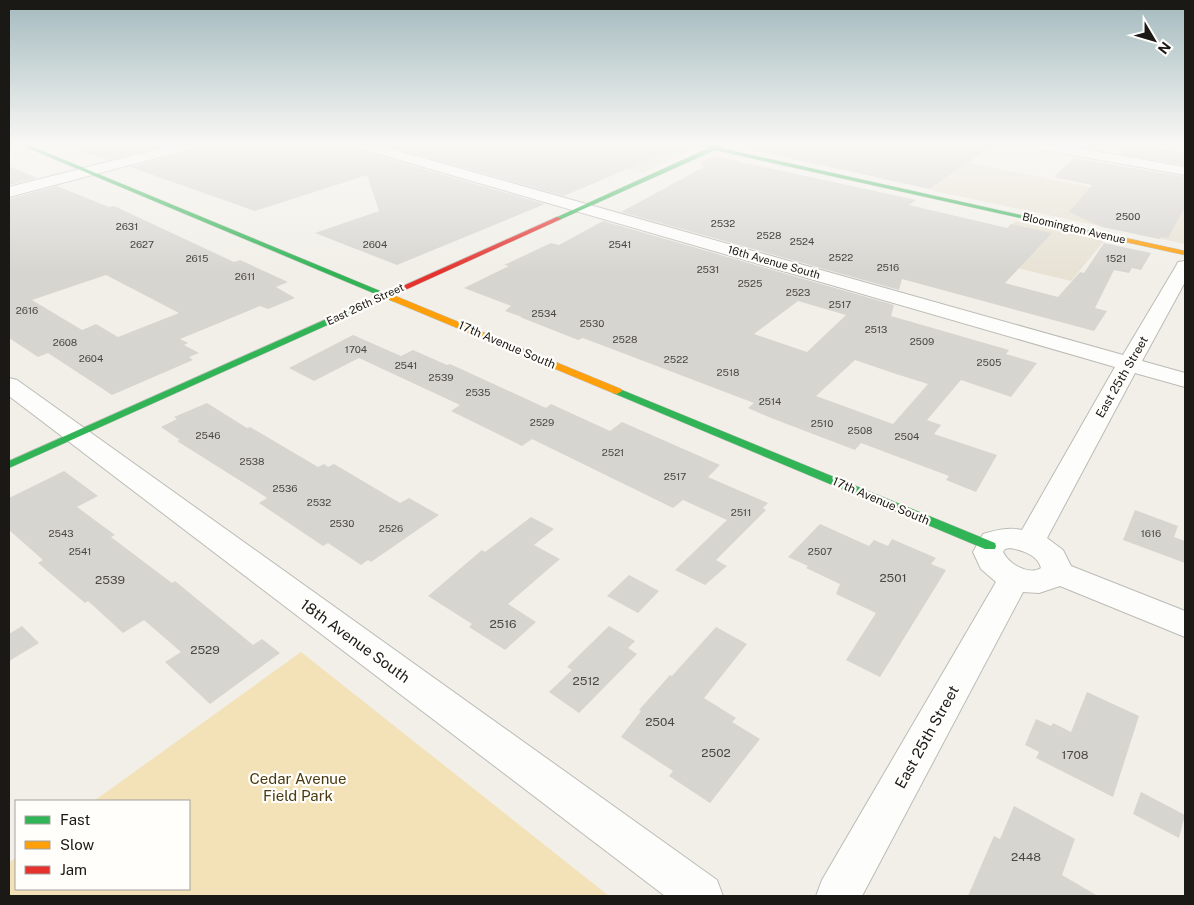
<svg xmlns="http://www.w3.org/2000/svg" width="1194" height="905" font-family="'Public Sans',sans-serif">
<rect width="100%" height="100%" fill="#f1efe8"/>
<!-- built -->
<g fill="#e7e2d4">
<polygon points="529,145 682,145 693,148 643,173"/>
<polygon points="968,163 1185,206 1185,244 930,190"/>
<polygon points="1016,221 1104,241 1071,281 976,258"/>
</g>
<!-- green -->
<polygon fill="#f3e1b7" points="301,652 609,896 9,896 9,863 16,857 16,889 189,889 189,801 94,801"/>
<!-- building -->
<g fill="#d7d5d0" fill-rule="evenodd">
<polygon points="77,145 167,145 109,160 76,148"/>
<polygon points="198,145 354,145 357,150 545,204 397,265 315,233 379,211 367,175 255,211 130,167 194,150"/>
<polygon points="383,145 683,145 564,196"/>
<polygon points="757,145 993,145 930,189 747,149"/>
<polygon points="1129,145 1185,153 1185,165 1120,154"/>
<polygon points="714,156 916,200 909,205 1007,228 1011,224 1052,233 1005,283 1058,297 1080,272 1084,273 1104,243 1151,253 1141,270 1132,268 1129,273 1114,270 1095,308 1107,311 1094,331 902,279 899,290 621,212 704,167 701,162"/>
<polygon points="1074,158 1185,177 1185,207 1168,238 1161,237 1159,239 1102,227 1069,212 1092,185 1054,177"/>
<polygon points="9,166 37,178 9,185"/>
<path d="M 57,186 L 109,207 L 114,206 L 234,262 L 240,260 L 288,282 L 276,287 L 295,298 L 268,309 L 260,306 L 180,339 L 188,343 L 184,345 L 199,353 L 189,357 L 193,360 L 112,395 L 48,353 L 38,357 L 9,338 L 9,199 ZM 106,275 L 179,313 L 118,337 L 96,324 L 82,330 L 32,300 Z"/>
<path d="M 603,221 L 894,305 L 891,316 L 1009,350 L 1006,354 L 1037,363 L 1011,397 L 961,380 L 927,420 L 941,425 L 934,434 L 997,455 L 976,492 L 946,480 L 949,476 L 861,443 L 855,450 L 771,418 L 748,408 L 754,403 L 583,338 L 578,340 L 520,317 L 522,317 L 505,311 L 511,306 L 464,288 L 509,266 L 504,265 L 551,243 L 559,245 ZM 798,301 L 846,315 L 807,352 L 754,334 ZM 855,360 L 896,374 L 928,384 L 893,424 L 816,396 Z"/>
<polygon points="353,335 401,356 413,350 447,365 450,364 546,408 551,404 610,431 622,422 720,465 708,477 768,503 763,508 766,510 716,560 727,566 705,585 675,570 727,520 683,500 673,508 532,439 522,446 451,411 460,405 359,358 314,381 289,368"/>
<polygon points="207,403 247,428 250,427 318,467 324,464 328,467 334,464 400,503 409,498 439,515 371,562 368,560 361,565 328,543 323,546 259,503 267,498 261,494 177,441 180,440 161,427 177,419 174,417"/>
<polygon points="64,471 98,496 77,507 115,535 111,537 172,583 175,581 253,645 262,639 280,653 210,704 165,662 181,652 144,620 123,633 88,601 85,603 38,563 43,560 9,530 9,498"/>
<polygon points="1135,510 1178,526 1174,537 1185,541 1185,563 1123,540"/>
<polygon points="531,517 554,529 534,545 560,559 508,604 536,622 505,650 469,627 472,624 428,596 482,550 485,552"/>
<polygon points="820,524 869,546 874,540 888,546 892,539 936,558 931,564 946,570 880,677 846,660 876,613 836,594 840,584 806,568 808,566 788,557"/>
<polygon points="629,575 659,591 638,613 607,596"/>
<polygon points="22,626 39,643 9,661 9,634"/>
<polygon points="609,626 635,641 628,648 637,654 579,713 549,692 572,670 567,667"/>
<polygon points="716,627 747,644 704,698 736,718 732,722 760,739 710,803 669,776 673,771 621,737 641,711 639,710 670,675 672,676"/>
<polygon points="1087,692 1139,716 1113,797 1036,758 1039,752 1025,745 1036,719 1051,726 1053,723 1071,732"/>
<polygon points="1141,792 1185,815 1179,838 1133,814"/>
<polygon points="1014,806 1075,839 1062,875 1098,896 968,896 994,836 1000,839"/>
</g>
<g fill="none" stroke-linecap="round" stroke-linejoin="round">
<defs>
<g id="street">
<polygon points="174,145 196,145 194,148 9,197 9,187"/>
<path d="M 356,145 L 377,145 L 1123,355 L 1176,266 L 1178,262 L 1185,261 L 1185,282 L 1142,361 L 1185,373 L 1185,387 L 1135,373 L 1047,538 L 1063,550 L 1071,566 L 1185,611 L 1185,637 L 1060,586 L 1039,593 L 1023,592 L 862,896 L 816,896 L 822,880 L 996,582 L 981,569 L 973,552 L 983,534 C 996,530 1008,527 1022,530 L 1115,367 L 358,148 ZM 1010,548 C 1022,550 1038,555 1041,568 C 1028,576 1009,564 1003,552 L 1005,549 Z"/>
<polygon points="1032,145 1061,145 1185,167 1185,175 1039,149"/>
<polygon points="9,378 17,380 717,880 723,896 665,896 9,396"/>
</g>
<g id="fast">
<polygon points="21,145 28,145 397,298 393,301 390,300"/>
<polygon points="698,145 724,145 720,148 1119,237 1115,239 715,150 559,220 553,219 709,148"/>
<polygon points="369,300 372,301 372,305 9,468 9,461"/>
<polygon points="617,388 995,543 996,546 995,549 985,549 613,393 612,391 613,389"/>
</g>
<g id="slow">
<polygon points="1112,235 1185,251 1185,255 1112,239"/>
<polygon points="393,295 621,389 622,391 617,394 613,393 390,300 390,296"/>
</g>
<polygon id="jam" points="557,217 561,219 559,220 372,305 369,306 365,303"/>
</defs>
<!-- street casing -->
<use href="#street" stroke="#bcbbb5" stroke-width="2"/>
<!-- fast casing -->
<use href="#fast" stroke="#bcbbb5" stroke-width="1"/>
<!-- slow casing -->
<use href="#slow" stroke="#bcbbb5" stroke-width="1"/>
<!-- jam casing -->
<use href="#jam" stroke="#bcbbb5" stroke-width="1"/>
<!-- street -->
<use href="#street" fill="#fdfdfc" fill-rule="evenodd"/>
<!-- fast -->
<use href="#fast" fill="#30b455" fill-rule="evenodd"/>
<!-- slow -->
<use href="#slow" fill="#ff9f0a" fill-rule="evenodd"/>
<!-- jam -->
<use href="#jam" fill="#e5322d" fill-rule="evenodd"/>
</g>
<!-- sky -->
<linearGradient id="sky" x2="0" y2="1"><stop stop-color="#a4babe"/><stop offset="0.53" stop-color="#f9f8f5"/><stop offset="1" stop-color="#f9f8f5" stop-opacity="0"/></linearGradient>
<rect width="1194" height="272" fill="url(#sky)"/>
<g text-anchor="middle" stroke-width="4.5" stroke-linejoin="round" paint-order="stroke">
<!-- number labels -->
<g font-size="10" fill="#4a4844">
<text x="1128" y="220">2500</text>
<text x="723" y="227">2532</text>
<text x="127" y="230">2631</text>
<text x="769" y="239">2528</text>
<text x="802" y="245">2524</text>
<text x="142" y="248">2627</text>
<text x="375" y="248">2604</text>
<text x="620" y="248">2541</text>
<text x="841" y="261">2522</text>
<text x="197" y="262">2615</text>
<text x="1116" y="262">1521</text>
<text x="888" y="271">2516</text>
<text x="708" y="273">2531</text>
<text x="245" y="280">2611</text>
<text x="750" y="287">2525</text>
<text x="798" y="296">2523</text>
<text x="840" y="308">2517</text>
<text x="27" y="314">2616</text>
<text x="544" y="317">2534</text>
<text x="592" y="327">2530</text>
<text x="876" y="333">2513</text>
<text x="625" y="343">2528</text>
<text x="922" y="345">2509</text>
<text x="65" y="346">2608</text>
<text x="356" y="353">1704</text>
<text x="91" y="362">2604</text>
<text x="676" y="363">2522</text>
<text x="989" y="366">2505</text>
<text x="406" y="369">2541</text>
<text x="728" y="376">2518</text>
<text x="441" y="381">2539</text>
<text x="478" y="396">2535</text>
<text x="770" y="405">2514</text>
<text x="542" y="426">2529</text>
<text x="822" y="427">2510</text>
<text x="860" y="434">2508</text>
<text x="208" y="439">2546</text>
<text x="907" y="440">2504</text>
<text x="613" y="456">2521</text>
<text x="252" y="465">2538</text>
<text x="675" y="480">2517</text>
<text x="285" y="492">2536</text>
<text x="319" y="506">2532</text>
<text x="741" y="516">2511</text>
<text x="342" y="527">2530</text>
<text x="391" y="532">2526</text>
<text x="61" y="537">2543</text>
<text x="1151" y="537">1616</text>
<text x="80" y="555">2541</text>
<text x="820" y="555">2507</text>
</g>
<!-- far-street labels -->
<g font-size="11" fill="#1b1915" stroke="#fffefb">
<text transform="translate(1074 228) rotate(13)" y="4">Bloomington Avenue</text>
<text transform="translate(774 262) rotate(16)" y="4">16th Avenue South</text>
<text transform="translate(365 304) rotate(-25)" y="4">East 26th Street</text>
</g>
<!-- street labels -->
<g font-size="12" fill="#1b1915" stroke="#fffefb">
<text transform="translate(507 345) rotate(23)" y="4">17th Avenue South</text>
<text transform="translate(1122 377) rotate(-60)" y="4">East 25th Street</text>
<text transform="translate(881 501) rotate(23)" y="4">17th Avenue South</text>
</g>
<!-- near-number labels -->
<g font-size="12" fill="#4a4844">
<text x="893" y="582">2501</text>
<text x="110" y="584">2539</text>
<text x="503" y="628">2516</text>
<text x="205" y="654">2529</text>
<text x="586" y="685">2512</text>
<text x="660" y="726">2504</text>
<text x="716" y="757">2502</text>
<text x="1075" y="759">1708</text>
<text x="1026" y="861">2448</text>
</g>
<!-- near-street labels -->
<g font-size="15" fill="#1b1915" stroke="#fffefb">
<text transform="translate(355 641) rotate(36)" y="5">18th Avenue South</text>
<text transform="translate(927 737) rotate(-61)" y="5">East 25th Street</text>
</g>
<!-- near-park labels -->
<g font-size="15" fill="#493a11" stroke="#fffefb">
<text x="298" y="784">Cedar Avenue<tspan x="298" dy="17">Field Park</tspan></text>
</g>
</g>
<!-- border -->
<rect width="1194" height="905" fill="none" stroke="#1b1915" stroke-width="20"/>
<!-- legend -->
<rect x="15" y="800" width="175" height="90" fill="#fffefb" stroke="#a4a29f"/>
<rect x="25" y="816" width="25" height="8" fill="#30b455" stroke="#a4a29f"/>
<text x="60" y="825" font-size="15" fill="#1b1915">Fast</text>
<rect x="25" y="841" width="25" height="8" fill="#ff9f0a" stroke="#a4a29f"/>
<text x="60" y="850" font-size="15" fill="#1b1915">Slow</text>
<rect x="25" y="866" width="25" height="8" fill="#e5322d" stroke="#a4a29f"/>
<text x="60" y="875" font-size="15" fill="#1b1915">Jam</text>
<!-- north arrow -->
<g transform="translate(1154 40) rotate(128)" stroke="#fffefb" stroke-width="4" paint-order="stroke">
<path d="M0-4L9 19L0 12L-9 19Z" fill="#1b1915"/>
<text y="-8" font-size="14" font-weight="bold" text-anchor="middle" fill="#1b1915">N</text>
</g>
</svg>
